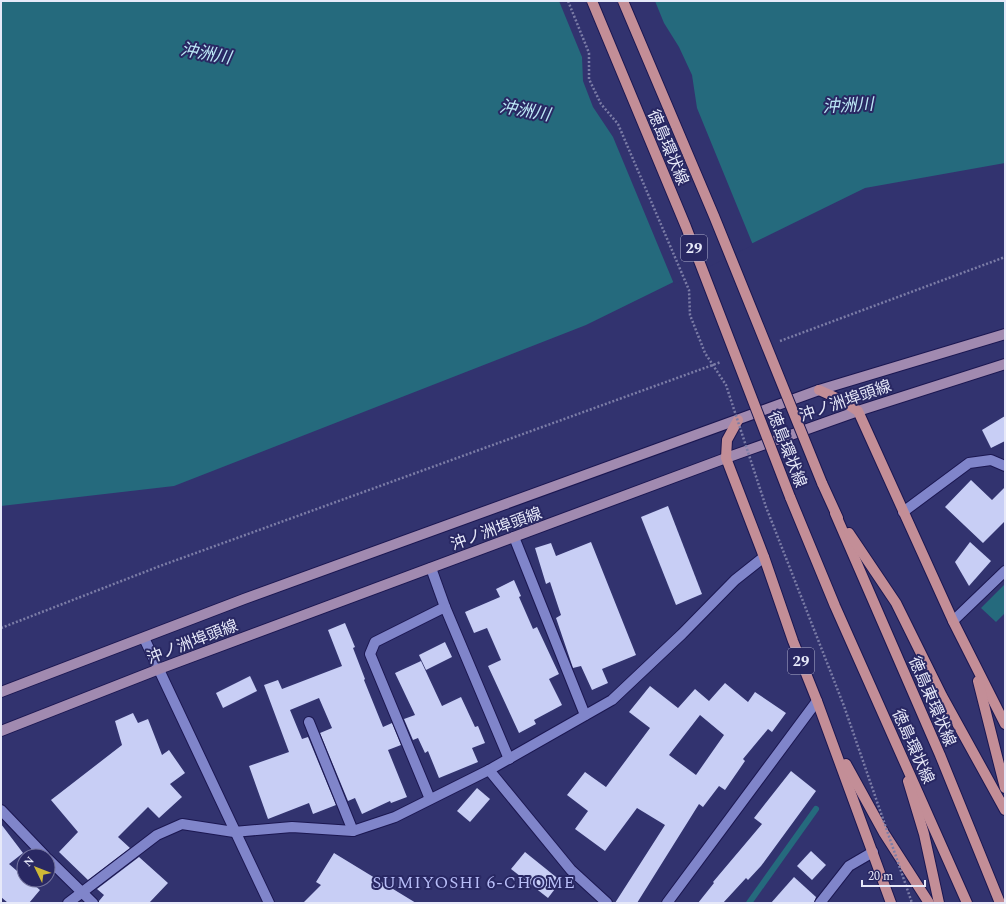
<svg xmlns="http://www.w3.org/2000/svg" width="1006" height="904" font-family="Spectral,'Noto Sans JP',serif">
<rect width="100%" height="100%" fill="#32336f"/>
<!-- water -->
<g fill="#256a7d">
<polygon points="1,1 1005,1 1005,163 865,188 586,325 174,486 1,506"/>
<polygon points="1005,584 1005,613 996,622 981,608"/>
</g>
<!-- pier -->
<polygon fill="#32336f" points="559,1 655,1 664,23 679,47 692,75 697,108 753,245 674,284 613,137 593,107 583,81 582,57"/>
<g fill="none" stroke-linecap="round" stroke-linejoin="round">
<!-- stream -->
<polyline stroke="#256a7d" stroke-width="6" points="749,903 816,809"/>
</g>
<!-- building -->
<g fill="#c8cef5" fill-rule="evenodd">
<polygon points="1005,416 1005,441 991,448 982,430"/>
<polygon points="971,480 992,500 1005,487 1005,521 983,543 945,507"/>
<polygon points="668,506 702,594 676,605 641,517"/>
<polygon points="591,542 636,655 602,669 608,683 592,690 581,666 573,668 556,618 561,615 550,582 546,584 535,548 551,543 556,556"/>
<polygon points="970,542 991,561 969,586 955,562"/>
<polygon points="514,580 521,596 519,597 533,629 537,627 559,674 549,679 562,705 534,720 536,724 519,733 488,666 501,660 487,628 474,633 465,612 500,597 496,589"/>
<polygon points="345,623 355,647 353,648 365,679 364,680 383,727 392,723 401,745 388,750 407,797 391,803 390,801 362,814 355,798 348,801 320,733 332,728 319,698 290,710 302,739 308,737 336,805 313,814 309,803 268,819 249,766 289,752 264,685 278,680 282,689 342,666 328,630"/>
<polygon points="445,642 452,657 426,670 419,655"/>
<polygon points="421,661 442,706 461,697 475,727 478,726 485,743 472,748 478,762 439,778 428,751 425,753 418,738 413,740 404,719 415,715 395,673"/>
<polygon points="250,676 257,691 223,708 216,693"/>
<path d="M 725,683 L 748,702 L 755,692 L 786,713 L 772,732 L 768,729 L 743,759 L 745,761 L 725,790 L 719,786 L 703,807 L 699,804 L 637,903 L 615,903 L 665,825 L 637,808 L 605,851 L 575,829 L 588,811 L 567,795 L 585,772 L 606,787 L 650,728 L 629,712 L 650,686 L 678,708 L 695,689 L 709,701 ZM 700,715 L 724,735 L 696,775 L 669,755 Z"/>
<polygon points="133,713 138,723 148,719 162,755 169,750 185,773 170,784 182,797 159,818 148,807 118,837 130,848 88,880 59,852 78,832 51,800 122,745 115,721"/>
<polygon points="791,771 816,791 761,866 748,880 746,878 723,903 698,903 714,883 713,882 762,824 754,818"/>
<polygon points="477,788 490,799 470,822 457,811"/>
<polygon points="1,824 23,853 9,864 24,877 24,880 28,880 40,890 29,903 8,903 1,897"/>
<polygon points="811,851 826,865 812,880 797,866"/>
<polygon points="525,852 561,881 548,898 511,869"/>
<polygon points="334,853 416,903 303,903 321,885 316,882"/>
<polygon points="139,857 168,883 149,903 99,903 99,901 104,895 97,889"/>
<polygon points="794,877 816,897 814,903 771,903"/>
</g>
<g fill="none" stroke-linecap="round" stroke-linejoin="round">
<defs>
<g id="minor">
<polyline points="903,512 969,463 991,460 1005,466"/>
<polyline points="514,537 585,715"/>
<polyline points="431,568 445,607"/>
<polyline points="953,621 1005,571"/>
<polyline points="309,722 353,831"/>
<polyline points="489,770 571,870 607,903"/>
<polyline points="430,799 370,654 375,642 445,607 509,759"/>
<polyline points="1,810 45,856"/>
<polyline points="48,859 93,903"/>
<polyline points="68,903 157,835 182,824 234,832 292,827 353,831 395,817 489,770 612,700 682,634 735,580 764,557"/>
<polyline points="667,903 817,701"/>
<polyline points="820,903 849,866 873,852"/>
</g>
<polyline id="tertiary" points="144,638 269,903"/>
<g id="secondary">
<polyline points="1,692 244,599 819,390 1005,334"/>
<polyline points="1,731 159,669 726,458 858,411 1005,364"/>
</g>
<g id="primary">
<polyline points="819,390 839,399 858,411 953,621 1005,724"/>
<polyline points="738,420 727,440 726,458 764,557 793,641 817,701 891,903"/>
<polyline points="822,483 838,518"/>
<polyline points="790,497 835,606 967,903"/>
<polyline points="835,513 940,755 1000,903"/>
<polyline points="849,533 896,603 942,696 1005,810"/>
<polyline points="978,681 1005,788"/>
<polyline points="846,764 884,833 929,903"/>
<polyline points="908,781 924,834 939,903"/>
</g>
</defs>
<!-- minor casing -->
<use href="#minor" stroke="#1b1751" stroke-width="12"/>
<!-- tertiary casing -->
<use href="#tertiary" stroke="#1b1751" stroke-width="12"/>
<!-- secondary casing -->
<use href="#secondary" stroke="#1b1751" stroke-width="12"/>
<!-- primary casing -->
<use href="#primary" stroke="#1b1751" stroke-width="12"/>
<!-- path -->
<g stroke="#7c7da7" stroke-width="2.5" stroke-dasharray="2 2" stroke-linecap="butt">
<polyline points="780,341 1005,257"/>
<polyline points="1,628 160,566 721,362"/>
</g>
<!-- minor -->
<use href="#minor" stroke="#8085ca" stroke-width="10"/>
<!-- tertiary -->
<use href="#tertiary" stroke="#8085ca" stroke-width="10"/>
<!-- secondary -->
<use href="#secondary" stroke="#a18ab0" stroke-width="10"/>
<!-- primary -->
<use href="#primary" stroke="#c38e97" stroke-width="10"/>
<defs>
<g id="primary-bridge">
<polyline points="592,1 686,227 790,497"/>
<polyline points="623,1 714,216 822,483"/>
</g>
</defs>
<!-- primary-bridge casing -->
<use href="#primary-bridge" stroke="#1b1751" stroke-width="12" stroke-linecap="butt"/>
<!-- path-bridge -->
<polyline stroke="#7c7da7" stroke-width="2.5" stroke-dasharray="2 2" stroke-linecap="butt" points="568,1 589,53 589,79 601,104 618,124 689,290 690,315 705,353 726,385 766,507 844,706 912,903"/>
<!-- primary-bridge -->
<use href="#primary-bridge" stroke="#c38e97" stroke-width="10"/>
</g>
<g text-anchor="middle" stroke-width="4" stroke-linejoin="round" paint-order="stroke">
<!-- shield labels -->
<g fill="#292863" stroke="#aeafcc" stroke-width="1">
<rect x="681" y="235" width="26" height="26" rx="3"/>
<rect x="788" y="648" width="26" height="26" rx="3"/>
</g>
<g font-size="15" font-weight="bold" fill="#e7e9f9">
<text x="694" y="253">29</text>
<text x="801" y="666">29</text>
</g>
<!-- street labels -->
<g font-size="16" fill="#e7e9f9" stroke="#292863">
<text transform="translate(669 147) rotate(67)" y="6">徳島環状線</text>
<text transform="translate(845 400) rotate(-19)" y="6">沖ノ洲埠頭線</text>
<text transform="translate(788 449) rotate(69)" y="6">徳島環状線</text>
<text transform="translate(496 528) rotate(-20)" y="6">沖ノ洲埠頭線</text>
<text transform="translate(192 641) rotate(-21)" y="6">沖ノ洲埠頭線</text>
<text transform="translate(933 701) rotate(67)" y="6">徳島東環状線</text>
<text transform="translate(914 746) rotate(66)" y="6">徳島環状線</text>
</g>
<!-- water labels -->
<g font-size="17" font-style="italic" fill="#bce8f6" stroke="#292863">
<text transform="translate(206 53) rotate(10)" y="6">沖洲川</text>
<text transform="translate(848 105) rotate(-3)" y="6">沖洲川</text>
<text transform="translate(525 110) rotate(10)" y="6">沖洲川</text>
</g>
<!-- neighbourhood labels -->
<g font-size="17" letter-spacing="1" fill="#b7bdf7" stroke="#292863">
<text x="474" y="888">SUMIYOSHI 6-CHOME</text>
</g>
</g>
<!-- border -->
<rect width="1006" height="904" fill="none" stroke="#e7e9f9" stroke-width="4"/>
<!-- north arrow -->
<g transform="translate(36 868) rotate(313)"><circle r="19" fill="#292863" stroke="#75759f"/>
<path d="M0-3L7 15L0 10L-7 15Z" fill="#ceb837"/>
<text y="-6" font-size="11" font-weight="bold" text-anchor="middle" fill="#e7e9f9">N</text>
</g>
<!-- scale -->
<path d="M862 880v6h63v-6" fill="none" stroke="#e7e9f9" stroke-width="2"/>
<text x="868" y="880" font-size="12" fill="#e7e9f9" stroke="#292863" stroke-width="3" paint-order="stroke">20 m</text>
</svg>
